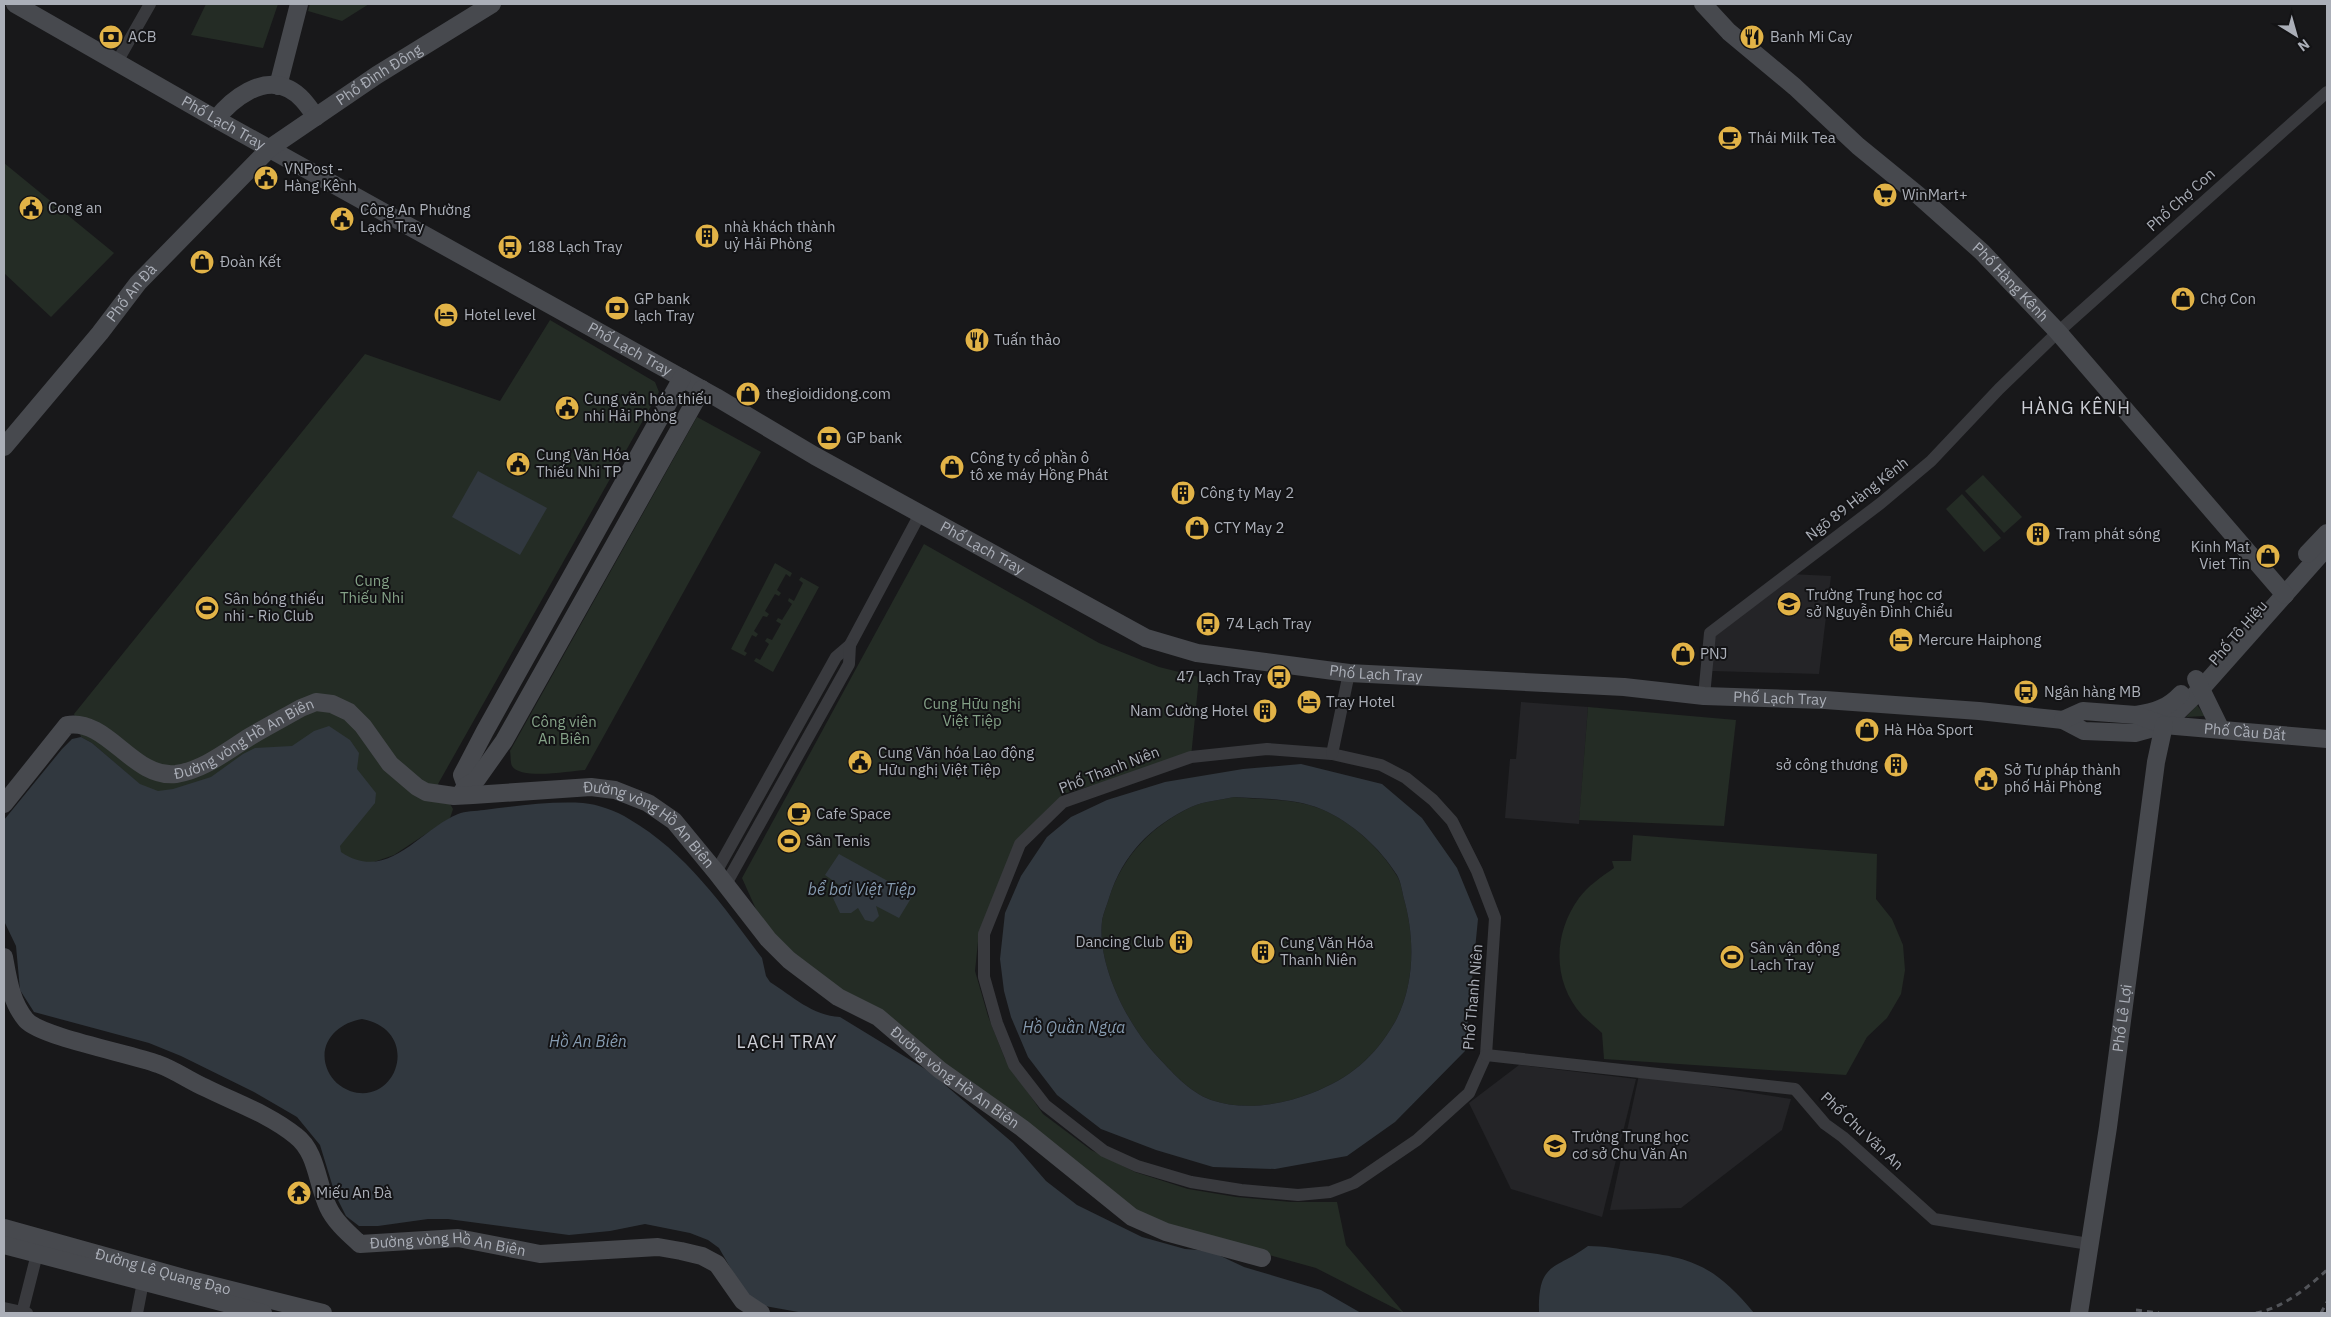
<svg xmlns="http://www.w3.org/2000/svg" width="2331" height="1317" font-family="'IBM Plex Sans',sans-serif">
<rect width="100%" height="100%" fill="#18181a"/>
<!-- built -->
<g fill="#242427">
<polygon points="1790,574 1831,576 1819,674 1712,671 1713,633"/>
<polygon points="1521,702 1588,707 1579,824 1505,818 1510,759 1516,759"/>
<polygon points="1519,1065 1636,1079 1602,1217 1511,1189 1469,1103"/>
<polygon points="1639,1075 1791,1099 1782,1130 1681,1208 1610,1210"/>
</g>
<!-- green -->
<g fill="#242c25">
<polygon points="206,4 278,4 263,48 191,35"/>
<polygon points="310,4 369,4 342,21 308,11"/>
<polygon points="4,163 114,253 51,317 4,273"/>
<polygon points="550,320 655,382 659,392 438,784 453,809 450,818 394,855 354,869 216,784 152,795 92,743 81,737 74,714 365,354 500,401"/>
<path d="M 697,417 L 761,452 L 585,770 C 571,771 520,780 512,766 C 510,762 511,755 510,751 Z"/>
<polygon points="1983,475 2022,517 2004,533 1965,491"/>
<polygon points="1962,494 2001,538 1984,552 1946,509"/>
<polygon points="924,544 1099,643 1159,667 1199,677 1191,757 1063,794 1019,842 979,932 975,971 988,1016 1005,1059 1043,1114 1091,1150 1135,1172 1188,1189 1236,1197 1291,1202 1337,1202 1346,1245 1404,1313 1316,1268 1132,1217 841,996 764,927 742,878"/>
<polygon points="775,563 792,573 790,577 786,574 777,590 781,593 779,596 775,594 765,611 769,614 767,617 763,616 754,631 758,634 756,637 752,635 744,651 747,653 745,656 731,649"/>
<polygon points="801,577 819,587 773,672 754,661 756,658 760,660 769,644 765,641 767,638 772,640 781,624 776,621 778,618 782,620 792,604 788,601 789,598 794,601 803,583 799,580"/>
<polygon points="2197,705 2205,716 2186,717"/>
<polygon points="1588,707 1736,720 1724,826 1579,820"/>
<path d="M 1234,797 C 1262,800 1296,798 1321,809 C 1352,822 1380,848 1397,876 C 1401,882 1402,891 1404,899 C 1415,938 1415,985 1395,1022 C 1374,1058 1350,1078 1312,1093 C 1282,1105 1243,1111 1211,1100 C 1189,1092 1171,1071 1155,1054 C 1127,1023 1097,965 1102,921 C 1103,914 1107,905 1109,898 C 1123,855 1152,826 1191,807 C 1204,801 1221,800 1234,797 Z"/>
<path d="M 1633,835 L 1877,854 L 1876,899 L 1892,919 L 1903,945 L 1905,970 L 1901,994 L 1887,1018 L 1867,1037 L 1846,1075 L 1604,1059 L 1602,1033 C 1596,1027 1588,1021 1582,1015 C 1552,981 1553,934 1579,898 C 1588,886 1601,877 1614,868 L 1612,861 L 1631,861 Z"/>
</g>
<!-- water -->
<g fill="#31383f" fill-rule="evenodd">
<polygon points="478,471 547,508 520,555 452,517"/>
<path d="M 329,726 L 350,740 L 359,753 L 357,769 L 376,793 L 375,803 L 340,846 L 341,852 C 388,884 420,829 458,814 C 465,811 476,811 484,810 C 516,806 551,801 583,803 C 597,804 617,811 629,819 C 686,852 723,906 762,958 L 766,976 L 770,982 C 792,996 813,1016 840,1017 L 930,1072 L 1013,1143 L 1046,1181 L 1077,1205 L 1142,1237 L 1185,1249 L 1210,1251 L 1244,1267 L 1321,1290 L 1361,1313 L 804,1313 L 759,1305 L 745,1293 L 719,1248 L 708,1240 L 690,1233 L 645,1224 L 610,1231 L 569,1235 L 448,1219 L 428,1219 L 378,1226 L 359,1226 L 346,1216 L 335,1194 L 320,1145 L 297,1117 L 254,1092 L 181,1056 L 149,1043 L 34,1012 L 20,990 L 16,946 L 4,921 L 4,820 L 62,749 L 72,739 L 81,737 L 92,743 L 140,784 L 158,791 L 173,789 L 211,777 L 243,754 L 255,748 L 292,746 L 314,731 ZM 362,1019 C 422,1030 398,1107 350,1091 C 340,1087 332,1080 328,1071 C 316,1044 337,1023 362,1019 Z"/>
<path d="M 1301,764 L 1382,784 L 1422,818 L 1457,868 L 1478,919 L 1465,1051 L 1395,1122 L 1347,1156 L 1275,1169 L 1213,1167 L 1156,1150 L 1101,1129 L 1057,1095 L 1028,1057 L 1011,1017 L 1004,991 L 1000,959 L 1005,913 L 1021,876 L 1047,837 L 1071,817 L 1107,800 L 1165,782 L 1243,769 ZM 1234,797 C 1262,799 1296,798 1321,809 C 1352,822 1380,848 1397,875 C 1401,882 1402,891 1404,899 C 1415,938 1415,985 1395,1022 C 1374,1058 1350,1078 1312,1093 C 1282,1105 1243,1111 1211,1100 C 1189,1092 1171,1071 1155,1054 C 1127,1023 1097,965 1102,921 C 1103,914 1107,905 1109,898 C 1123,854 1150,827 1191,807 C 1204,801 1221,800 1234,797 Z"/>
<polygon points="839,854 913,895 899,918 876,906 879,916 873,922 865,920 858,908 851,913 840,913 833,898 842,887 825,875"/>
<path d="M 1588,1246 C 1604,1246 1619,1249 1634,1251 C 1693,1257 1716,1267 1754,1313 L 1539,1313 C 1538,1261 1554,1271 1588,1246 Z"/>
</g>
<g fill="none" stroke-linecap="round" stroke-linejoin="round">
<!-- street -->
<g stroke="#393a3e" stroke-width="12">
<polyline points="117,62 150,4"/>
<polyline points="1704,696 1710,633 1881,503 1931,461 1999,389 2058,332 2327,92"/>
<polygon points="1267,749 1332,754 1381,765 1406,778 1433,800 1452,821 1477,871 1495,918 1486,1055 1469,1093 1417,1140 1354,1183 1330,1192 1298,1195 1241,1190 1191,1182 1137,1166 1104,1151 1045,1105 1014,1065 997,1023 984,977 984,934 1020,844 1063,802 1191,757"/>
<polyline points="1332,754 1349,673"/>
<polyline points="716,872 836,657 850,645 920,514"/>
<polyline points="726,884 849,664 850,645"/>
<polyline points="1486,1055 1795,1089 1825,1124 1843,1137 1934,1219 2089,1244"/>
<polyline points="4,1308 27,1313"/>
<polyline points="22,1313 37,1254"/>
<polyline points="137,1313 143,1282"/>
</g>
<!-- secondary -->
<g stroke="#47494e" stroke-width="18">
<path id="s1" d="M 15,4 L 216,119 L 716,397 L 815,456 L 988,551 L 1146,638 L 1197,653 L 1349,673 L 1624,687 L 1704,696 L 1825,700 L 1979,711 L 2063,720 L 2084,731 L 2135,733 L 2164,725 L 2200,690 L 2327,547"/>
<path id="s2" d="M 1703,4 L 1729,32 L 1795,87 L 1858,146 L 1918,195 L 1982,252 L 2058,332 L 2285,595"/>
<polyline points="278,86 299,4"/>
<path d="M 216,119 C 232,99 262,75 289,89 C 301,95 308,106 316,117"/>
<path id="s3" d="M 4,447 L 100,333 L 138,283 L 270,148 L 377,75 L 492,4"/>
<polyline points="2307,554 2327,533"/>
<polyline points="2196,679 2220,728"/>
<path d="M 2136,715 C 2155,712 2168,708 2181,694"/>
<path id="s4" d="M 2063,720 L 2083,711 L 2136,715 L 2164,725 L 2327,739"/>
<polyline points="466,786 462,775 485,731 682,378"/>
<polyline points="460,795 466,786 477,779 504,741 702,389"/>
<path id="s5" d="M 4,804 L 67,725 C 108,718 133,779 176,774 C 204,770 228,750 251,736 C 268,726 285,717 301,708 L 316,702 L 332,704 L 349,712 L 363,726 L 390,764 L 417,787 L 426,792 L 454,796 L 473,795 L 591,787 L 615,790 L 648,803 L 674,821 L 716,872 L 768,939 L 789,960 L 838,997 L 878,1017 L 940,1070 L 1022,1128 L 1132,1217 L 1166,1232 L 1262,1258"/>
<path id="s6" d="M 4,957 C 8,979 11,1002 26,1020 C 41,1037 132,1054 158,1064 C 175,1070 190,1081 206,1088 C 236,1103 269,1114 296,1136 C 317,1152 317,1184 328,1207 C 335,1222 348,1233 360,1244 L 458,1238 L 540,1254 L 658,1247 L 681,1251 L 702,1256 L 717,1264 L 743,1301 L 761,1313"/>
<path id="s7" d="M 4,1228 L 187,1279 L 323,1313"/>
<polyline points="4,1245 263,1313"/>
<path id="s8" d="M 2079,1313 L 2108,1127 L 2156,762 L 2164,725"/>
</g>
<!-- rail -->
<g stroke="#525459" stroke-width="3" stroke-dasharray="6 5" stroke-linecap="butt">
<polyline points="2136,1310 2159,1313"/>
<path d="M 2256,1313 C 2283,1308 2307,1288 2327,1270"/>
<polyline points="2321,1313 2327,1302"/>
</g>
</g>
<!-- icons -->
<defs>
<symbol id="bank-disc" viewBox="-11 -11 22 22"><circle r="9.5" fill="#e2b347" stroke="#131315"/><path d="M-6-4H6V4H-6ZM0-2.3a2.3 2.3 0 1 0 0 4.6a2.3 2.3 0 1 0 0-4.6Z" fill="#111"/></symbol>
<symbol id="restaurant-disc" viewBox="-11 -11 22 22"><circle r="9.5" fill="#e2b347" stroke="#131315"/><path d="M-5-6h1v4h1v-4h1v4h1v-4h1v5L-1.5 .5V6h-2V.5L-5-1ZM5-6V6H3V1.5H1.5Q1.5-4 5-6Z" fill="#111"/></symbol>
<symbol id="cafe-disc" viewBox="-11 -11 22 22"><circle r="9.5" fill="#e2b347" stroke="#131315"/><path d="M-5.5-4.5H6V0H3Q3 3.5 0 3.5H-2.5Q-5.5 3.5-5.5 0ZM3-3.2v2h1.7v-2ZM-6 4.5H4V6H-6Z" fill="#111"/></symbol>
<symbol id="civic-disc" viewBox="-11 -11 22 22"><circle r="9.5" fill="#e2b347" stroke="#131315"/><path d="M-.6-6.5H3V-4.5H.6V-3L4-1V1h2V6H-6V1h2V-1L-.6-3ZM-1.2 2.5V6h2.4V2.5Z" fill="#111"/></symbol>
<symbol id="supermarket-disc" viewBox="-11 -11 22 22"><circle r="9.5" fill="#e2b347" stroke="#131315"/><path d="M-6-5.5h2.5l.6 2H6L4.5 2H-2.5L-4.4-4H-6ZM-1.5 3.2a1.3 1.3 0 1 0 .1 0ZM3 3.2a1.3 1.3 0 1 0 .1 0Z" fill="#111"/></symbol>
<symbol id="building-disc" viewBox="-11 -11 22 22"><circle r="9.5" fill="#e2b347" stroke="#131315"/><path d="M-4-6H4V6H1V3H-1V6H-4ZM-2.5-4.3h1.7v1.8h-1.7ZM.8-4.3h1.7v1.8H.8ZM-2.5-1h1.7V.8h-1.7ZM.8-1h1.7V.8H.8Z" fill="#111"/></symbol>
<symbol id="bus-disc" viewBox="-11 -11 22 22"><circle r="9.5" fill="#e2b347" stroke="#131315"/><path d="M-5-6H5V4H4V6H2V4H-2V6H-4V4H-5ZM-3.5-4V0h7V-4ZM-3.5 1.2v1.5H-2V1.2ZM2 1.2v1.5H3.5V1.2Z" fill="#111"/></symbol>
<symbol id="shop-disc" viewBox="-11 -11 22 22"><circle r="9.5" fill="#e2b347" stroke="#131315"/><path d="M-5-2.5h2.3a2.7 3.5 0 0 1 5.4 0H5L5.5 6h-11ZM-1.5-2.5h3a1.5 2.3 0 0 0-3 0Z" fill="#111"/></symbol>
<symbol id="hotel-disc" viewBox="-11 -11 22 22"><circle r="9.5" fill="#e2b347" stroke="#131315"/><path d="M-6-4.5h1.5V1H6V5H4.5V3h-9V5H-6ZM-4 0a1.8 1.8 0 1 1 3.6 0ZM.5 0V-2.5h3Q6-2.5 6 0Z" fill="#111"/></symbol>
<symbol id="school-disc" viewBox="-11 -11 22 22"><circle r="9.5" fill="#e2b347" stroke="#131315"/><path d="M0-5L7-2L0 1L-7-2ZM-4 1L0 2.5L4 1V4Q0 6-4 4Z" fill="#111"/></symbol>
<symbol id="stadium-disc" viewBox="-11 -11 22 22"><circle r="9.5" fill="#e2b347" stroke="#131315"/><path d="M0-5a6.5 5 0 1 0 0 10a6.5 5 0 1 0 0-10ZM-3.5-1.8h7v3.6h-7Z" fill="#111"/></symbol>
<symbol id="temple-disc" viewBox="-11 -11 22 22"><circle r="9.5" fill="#e2b347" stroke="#131315"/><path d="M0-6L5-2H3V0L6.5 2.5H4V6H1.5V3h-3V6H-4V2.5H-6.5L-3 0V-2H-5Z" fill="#111"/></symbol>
</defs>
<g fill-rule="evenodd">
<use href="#bank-disc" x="97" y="23" width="28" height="28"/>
<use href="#restaurant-disc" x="1738" y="23" width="28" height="28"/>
<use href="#cafe-disc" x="1716" y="124" width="28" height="28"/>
<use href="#civic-disc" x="252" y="164" width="28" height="28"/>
<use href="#supermarket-disc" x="1871" y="181" width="28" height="28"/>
<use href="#civic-disc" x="17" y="194" width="28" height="28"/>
<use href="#civic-disc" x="328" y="205" width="28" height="28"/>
<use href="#building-disc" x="693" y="222" width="28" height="28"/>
<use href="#bus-disc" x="496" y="233" width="28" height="28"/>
<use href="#shop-disc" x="188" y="248" width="28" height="28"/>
<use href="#shop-disc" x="2169" y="285" width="28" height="28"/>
<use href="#bank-disc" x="603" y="294" width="28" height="28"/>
<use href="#hotel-disc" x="432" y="301" width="28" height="28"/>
<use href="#restaurant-disc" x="963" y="326" width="28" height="28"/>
<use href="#shop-disc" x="734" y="380" width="28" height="28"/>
<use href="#civic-disc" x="553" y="394" width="28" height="28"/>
<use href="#bank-disc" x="815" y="424" width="28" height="28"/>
<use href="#civic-disc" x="504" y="450" width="28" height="28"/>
<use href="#shop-disc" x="938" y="453" width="28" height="28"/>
<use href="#building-disc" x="1169" y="479" width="28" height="28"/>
<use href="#shop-disc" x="1183" y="514" width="28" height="28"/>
<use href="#building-disc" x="2024" y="520" width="28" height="28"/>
<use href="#shop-disc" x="2254" y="542" width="28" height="28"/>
<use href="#school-disc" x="1775" y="590" width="28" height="28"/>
<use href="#stadium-disc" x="193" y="594" width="28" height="28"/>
<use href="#bus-disc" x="1194" y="610" width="28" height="28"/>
<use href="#hotel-disc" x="1887" y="626" width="28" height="28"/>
<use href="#shop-disc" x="1669" y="640" width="28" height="28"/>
<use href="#bus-disc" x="1265" y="663" width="28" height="28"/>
<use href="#bus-disc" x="2012" y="678" width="28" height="28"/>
<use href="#hotel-disc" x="1295" y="688" width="28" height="28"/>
<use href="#building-disc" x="1251" y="697" width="28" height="28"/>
<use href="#shop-disc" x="1853" y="716" width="28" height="28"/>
<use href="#civic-disc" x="846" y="748" width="28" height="28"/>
<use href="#building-disc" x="1882" y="751" width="28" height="28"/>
<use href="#civic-disc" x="1972" y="765" width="28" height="28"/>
<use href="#cafe-disc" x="785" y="800" width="28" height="28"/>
<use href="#stadium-disc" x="775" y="827" width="28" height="28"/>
<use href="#building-disc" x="1167" y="928" width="28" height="28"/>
<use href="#building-disc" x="1249" y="938" width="28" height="28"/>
<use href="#stadium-disc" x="1718" y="943" width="28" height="28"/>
<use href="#school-disc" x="1541" y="1132" width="28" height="28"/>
<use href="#temple-disc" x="285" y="1179" width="28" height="28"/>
</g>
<g text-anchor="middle" stroke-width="4" stroke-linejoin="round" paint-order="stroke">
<!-- poi labels -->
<g font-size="15" fill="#abafb8" stroke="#131315" text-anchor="start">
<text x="128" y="42">ACB</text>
<text x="1770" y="42">Banh Mi Cay</text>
<text x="1748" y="143">Thái Milk Tea</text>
<text x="284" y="174">VNPost -<tspan x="284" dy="17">Hàng Kênh</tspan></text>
<text x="1902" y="200">WinMart+</text>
<text x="48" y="213">Cong an</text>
<text x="360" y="215">Công An Phường<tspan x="360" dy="17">Lạch Tray</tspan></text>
<text x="724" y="232">nhà khách thành<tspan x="724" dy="17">uỷ Hải Phòng</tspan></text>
<text x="528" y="252">188 Lạch Tray</text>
<text x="220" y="267">Đoàn Kết</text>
<text x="634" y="304">GP bank<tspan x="634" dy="17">lạch Tray</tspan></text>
<text x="2200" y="304">Chợ Con</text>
<text x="464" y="320">Hotel level</text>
<text x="994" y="345">Tuấn thảo</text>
<text x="766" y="399">thegioididong.com</text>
<text x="584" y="404">Cung văn hóa thiếu<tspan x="584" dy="17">nhi Hải Phòng</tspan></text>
<text x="846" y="443">GP bank</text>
<text x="536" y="460">Cung Văn Hóa<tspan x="536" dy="17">Thiếu Nhi TP</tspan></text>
<text x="970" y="463">Công ty cổ phần ô<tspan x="970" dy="17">tô xe máy Hồng Phát</tspan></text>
<text x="1200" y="498">Công ty May 2</text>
<text x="1214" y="533">CTY May 2</text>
<text x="2056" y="539">Trạm phát sóng</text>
<text x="2250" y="552" text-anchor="end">Kinh Mat<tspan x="2250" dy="17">Viet Tin</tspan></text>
<text x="1806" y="600">Trường Trung học cơ<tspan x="1806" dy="17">sở Nguyễn Đình Chiểu</tspan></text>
<text x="224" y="604">Sân bóng thiếu<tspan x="224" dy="17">nhi - Rio Club</tspan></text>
<text x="1226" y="629">74 Lạch Tray</text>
<text x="1918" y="645">Mercure Haiphong</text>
<text x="1700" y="659">PNJ</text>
<text x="1262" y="682" text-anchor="end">47 Lạch Tray</text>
<text x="2044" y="697">Ngân hàng MB</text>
<text x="1326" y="707">Tray Hotel</text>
<text x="1248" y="716" text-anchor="end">Nam Cường Hotel</text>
<text x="1884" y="735">Hà Hòa Sport</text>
<text x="878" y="758">Cung Văn hóa Lao động<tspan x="878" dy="17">Hữu nghị Việt Tiệp</tspan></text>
<text x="1878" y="770" text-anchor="end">sở công thương</text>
<text x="2004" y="775">Sở Tư pháp thành<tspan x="2004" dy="17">phố Hải Phòng</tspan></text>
<text x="816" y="819">Cafe Space</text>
<text x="806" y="846">Sân Tenis</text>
<text x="1164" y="947" text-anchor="end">Dancing Club</text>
<text x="1280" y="948">Cung Văn Hóa<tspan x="1280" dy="17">Thanh Niên</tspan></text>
<text x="1750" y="953">Sân vận động<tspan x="1750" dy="17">Lạch Tray</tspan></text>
<text x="1572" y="1142">Trường Trung học<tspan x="1572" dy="17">cơ sở Chu Văn An</tspan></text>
<text x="316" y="1198">Miếu An Đà</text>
</g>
<!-- street labels -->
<g font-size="15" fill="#abafb8" stroke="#131315">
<text dy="5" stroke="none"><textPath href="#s3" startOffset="532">Phố Đình Đông</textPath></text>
<text dy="5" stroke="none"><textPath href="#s1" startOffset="240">Phố Lạch Tray</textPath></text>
<text transform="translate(2181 200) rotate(-42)" y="5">Phố Chợ Con</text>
<text dy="5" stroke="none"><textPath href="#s2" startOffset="415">Phố Hàng Kênh</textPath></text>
<text dy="5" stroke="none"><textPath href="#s3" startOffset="200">Phố An Đà</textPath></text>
<text dy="5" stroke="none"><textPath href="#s1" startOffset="705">Phố Lạch Tray</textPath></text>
<text transform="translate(1857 499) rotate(-38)" y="5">Ngõ 89 Hàng Kênh</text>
<text dy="5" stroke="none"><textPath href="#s1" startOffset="1110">Phố Lạch Tray</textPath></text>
<text transform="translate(2238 633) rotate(-49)" y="5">Phố Tô Hiệu</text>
<text dy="5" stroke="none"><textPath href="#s1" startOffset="1530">Phố Lạch Tray</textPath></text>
<text dy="5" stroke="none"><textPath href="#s1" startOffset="1935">Phố Lạch Tray</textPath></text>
<text dy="5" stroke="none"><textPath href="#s4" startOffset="186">Phố Cầu Đất</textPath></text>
<text dy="5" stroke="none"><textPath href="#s5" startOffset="301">Đường vòng Hồ An Biên</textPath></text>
<text transform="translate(1109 770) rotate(-21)" y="5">Phố Thanh Niên</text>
<text dy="5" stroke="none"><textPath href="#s5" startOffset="766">Đường vòng Hồ An Biên</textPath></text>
<text transform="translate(1473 997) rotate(-85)" y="5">Phố Thanh Niên</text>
<text dy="5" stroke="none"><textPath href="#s8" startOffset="298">Phố Lê Lợi</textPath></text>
<text dy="5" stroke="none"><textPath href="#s5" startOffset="1171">Đường vòng Hồ An Biên</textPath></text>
<text transform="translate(1862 1131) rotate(43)" y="5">Phố Chu Văn An</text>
<text dy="5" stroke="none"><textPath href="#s6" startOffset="580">Đường vòng Hồ An Biên</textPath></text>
<text dy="5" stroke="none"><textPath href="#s7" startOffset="165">Đường Lê Quang Đạo</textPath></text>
</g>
<!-- park labels -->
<g font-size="15" fill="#84a187" stroke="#131315">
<text x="372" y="586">Cung<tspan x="372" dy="17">Thiếu Nhi</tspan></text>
<text x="972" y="709">Cung Hữu nghị<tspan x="972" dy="17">Việt Tiệp</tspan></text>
<text x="564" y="727">Công viên<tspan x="564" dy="17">An Biên</tspan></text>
</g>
<!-- water labels -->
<g font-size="16" font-style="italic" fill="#869bb0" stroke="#131315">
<text x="862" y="895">bể bơi Việt Tiệp</text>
<text x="1074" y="1033">Hồ Quần Ngựa</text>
<text x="588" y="1047">Hồ An Biên</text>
</g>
<!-- quarter labels -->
<g font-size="18" letter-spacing="1" fill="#ccced5" stroke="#131315">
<text x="2076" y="414">HÀNG KÊNH</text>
<text x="787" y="1048">LẠCH TRAY</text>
</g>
</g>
<!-- border -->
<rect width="2331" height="1317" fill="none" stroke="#abafb8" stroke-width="10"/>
<!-- north arrow -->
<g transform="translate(2296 35) rotate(143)" stroke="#131315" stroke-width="4" paint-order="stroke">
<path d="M0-4L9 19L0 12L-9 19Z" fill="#abafb8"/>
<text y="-8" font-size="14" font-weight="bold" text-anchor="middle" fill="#abafb8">N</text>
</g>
</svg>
